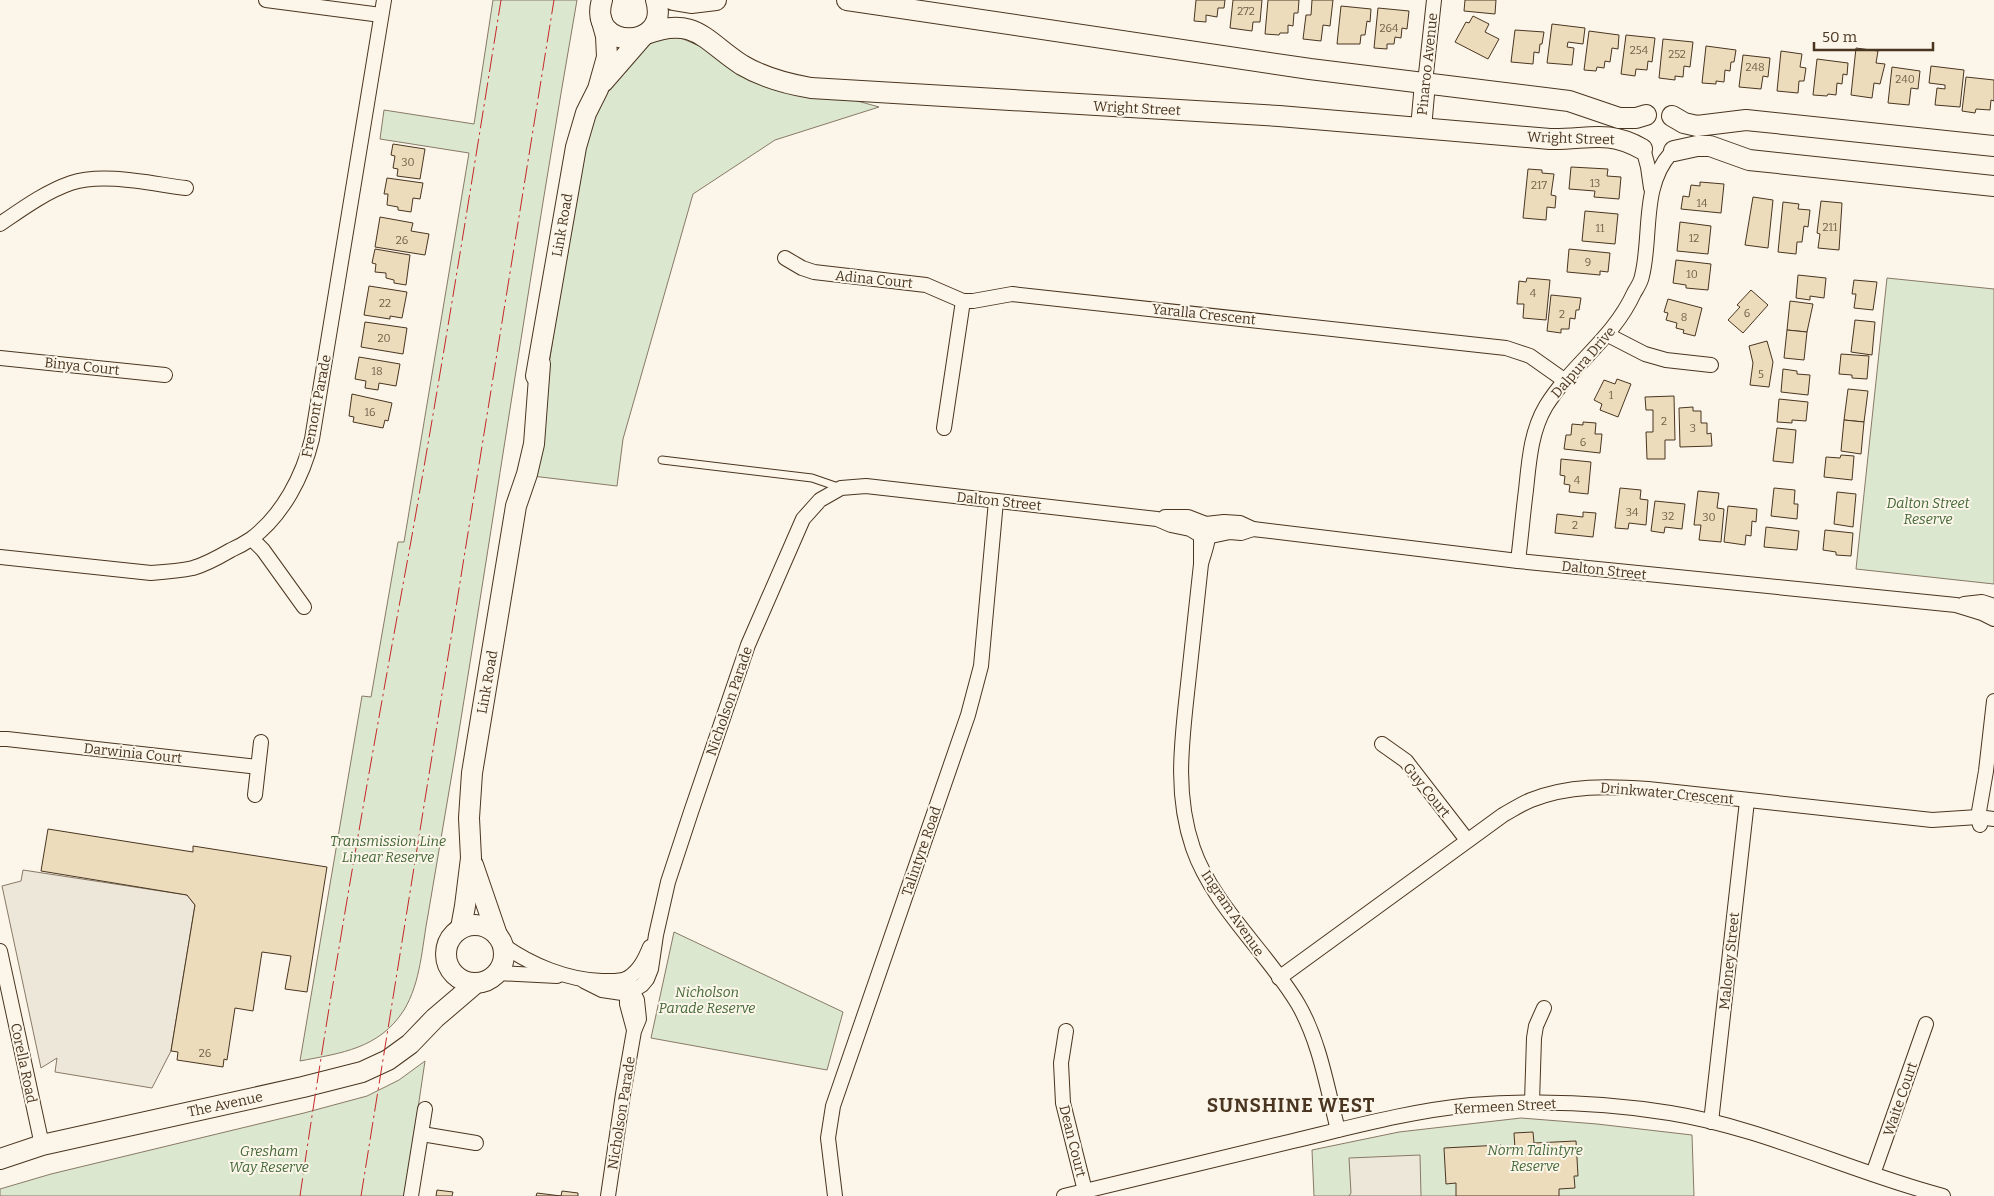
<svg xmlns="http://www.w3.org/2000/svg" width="1994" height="1196" font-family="Bitter,serif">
<rect width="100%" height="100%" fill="#fbf6e9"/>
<!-- green -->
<g fill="#dce7d0" stroke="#887966">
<path d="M 493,0 L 577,0 C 533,252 496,504 455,756 C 446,809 437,862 428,915 C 422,946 421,982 404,1010 C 379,1049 341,1053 300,1061 L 362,696 L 371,697 L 398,542 L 404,542 L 469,153 L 380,139 L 384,110 L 474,124 Z"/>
<polygon points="676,36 709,50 843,97 879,107 775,140 693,194 623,439 617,486 532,476 568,238 583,155 595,117 608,90 647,42"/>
<polygon points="1887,278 1994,289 1994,584 1856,569"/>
<polygon points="674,932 843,1012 827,1070 651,1038"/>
<polygon points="425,1061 405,1196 0,1196 0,1189 51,1174 304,1113 367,1096 399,1080"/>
<polygon points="1521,1118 1597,1124 1692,1135 1694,1196 1314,1196 1312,1150 1399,1132"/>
</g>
<!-- parking -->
<g fill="#ede7d9" stroke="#887966">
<polygon points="23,870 187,895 195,905 171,1051 152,1088 55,1072 57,1058 41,1068 2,886 21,881"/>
<polygon points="1420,1155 1421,1196 1349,1196 1351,1193 1349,1158"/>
</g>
<!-- building -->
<g fill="#ecdcbc" stroke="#4a3520">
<polygon points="1196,0 1225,0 1224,8 1218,8 1217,17 1206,15 1206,22 1194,21"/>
<polygon points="1233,0 1262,0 1260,22 1253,22 1252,31 1230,28"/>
<polygon points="1268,0 1299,0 1298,13 1294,13 1293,26 1288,25 1288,33 1280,33 1279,35 1265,34"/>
<polygon points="1312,0 1333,0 1330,26 1323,25 1321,41 1303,39 1306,15 1311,15"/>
<polygon points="1465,0 1496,0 1495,14 1464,11"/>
<polygon points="1341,6 1371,9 1370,22 1367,21 1365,35 1361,35 1360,44 1337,44"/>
<polygon points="1378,8 1409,11 1407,29 1402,28 1401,38 1395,37 1394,44 1387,44 1387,49 1374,48"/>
<polygon points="1473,16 1489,24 1485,32 1499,39 1488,59 1455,42 1466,22 1469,23"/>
<polygon points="1552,24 1585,28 1583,44 1568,42 1567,47 1574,48 1572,65 1547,63"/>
<polygon points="1515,30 1544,32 1542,44 1540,44 1539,53 1534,52 1533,64 1511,62"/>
<polygon points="1589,31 1619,35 1618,49 1612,48 1610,62 1605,61 1604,68 1597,67 1596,71 1584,70"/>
<polygon points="1626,35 1655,38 1652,62 1648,61 1647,70 1636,69 1635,76 1621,74"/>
<polygon points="1663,39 1693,42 1690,67 1684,66 1683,77 1675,76 1675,80 1659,78"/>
<polygon points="1706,46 1736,50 1734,62 1731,62 1730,71 1725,70 1724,82 1716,81 1716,84 1702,83"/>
<polygon points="1856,48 1878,51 1876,63 1885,64 1880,84 1874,83 1872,98 1851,95"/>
<polygon points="1781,51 1802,54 1800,67 1806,68 1804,81 1799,81 1798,93 1777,91"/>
<polygon points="1743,55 1770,58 1768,77 1763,76 1761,89 1739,87"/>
<polygon points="1817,59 1848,63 1847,75 1843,74 1842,84 1837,83 1836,95 1828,94 1827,96 1813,95"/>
<polygon points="1931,66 1964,70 1960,107 1935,105 1937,88 1945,89 1945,85 1929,83"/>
<polygon points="1892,67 1920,71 1918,89 1911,88 1909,105 1888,103"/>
<polygon points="1966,77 1994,80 1994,101 1991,100 1990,110 1976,109 1975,113 1962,111"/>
<polygon points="393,144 425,149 420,179 397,176 398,169 393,168 395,156 391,155"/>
<polygon points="1571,167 1608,169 1607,176 1621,177 1619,199 1594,197 1595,191 1569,189"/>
<polygon points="1528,169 1542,170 1542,173 1554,174 1551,195 1556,196 1555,208 1547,207 1546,220 1523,218"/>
<polygon points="387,178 423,183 420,199 413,198 411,212 398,210 398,207 387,205 388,194 384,194"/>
<polygon points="1700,182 1724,184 1721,213 1681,209 1683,196 1689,197 1691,185 1700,186"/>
<polygon points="1753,197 1773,200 1768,248 1745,245"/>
<polygon points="1821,201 1842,203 1839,250 1818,248 1820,234 1817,233"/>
<polygon points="1783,202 1799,204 1798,209 1810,210 1808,227 1804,226 1802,242 1797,242 1796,254 1778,252"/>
<polygon points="1585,211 1618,214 1615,244 1582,241"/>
<polygon points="380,217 413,223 411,231 429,234 425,255 375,247"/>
<polygon points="1680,222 1711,226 1708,254 1677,251"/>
<polygon points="375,249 410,255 406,285 394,283 394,280 386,278 386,273 375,272 376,264 372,263"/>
<polygon points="1569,249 1610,253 1608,272 1600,271 1600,275 1567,272"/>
<polygon points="1676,260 1711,264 1708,290 1686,288 1686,285 1673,283"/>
<polygon points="1798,275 1826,278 1824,298 1810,296 1810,300 1796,298"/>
<polygon points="1527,278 1550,280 1546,320 1523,318 1524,304 1517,304 1519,281 1526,282"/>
<polygon points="1854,280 1877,282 1873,310 1854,308 1856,294 1852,294"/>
<polygon points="369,286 407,292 402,318 390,316 390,319 364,315"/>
<polygon points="1751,290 1768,305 1743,333 1728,320 1740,307 1737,305"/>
<polygon points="1551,295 1581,298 1579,310 1576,310 1575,319 1570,318 1569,329 1561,329 1561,333 1547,331"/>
<polygon points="1668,299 1702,308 1695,336 1683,333 1684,330 1676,328 1677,323 1666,320 1668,313 1664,312"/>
<polygon points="1790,301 1813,304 1807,332 1787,330"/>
<polygon points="1855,320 1875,322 1872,355 1851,352"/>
<polygon points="365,322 407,328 403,354 361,347"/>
<polygon points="1787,330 1807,332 1804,360 1784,358"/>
<polygon points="1767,341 1773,362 1769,387 1750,385 1753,363 1749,346"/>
<polygon points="1841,354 1869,356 1867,379 1852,378 1852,375 1839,374"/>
<polygon points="359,357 400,364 396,386 379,383 378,390 365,388 366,381 355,379"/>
<polygon points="1783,369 1797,371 1797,374 1810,375 1808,395 1781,392"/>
<polygon points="1617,379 1631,384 1618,417 1600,410 1602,404 1594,400 1604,380 1615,384"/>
<polygon points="1848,389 1868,391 1864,422 1844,420"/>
<polygon points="352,394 392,403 388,421 385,420 383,428 353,422 354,417 349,416"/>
<polygon points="1674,396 1675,440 1665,440 1665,459 1647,459 1646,432 1653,432 1653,410 1646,410 1645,397"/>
<polygon points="1779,399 1808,402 1806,421 1792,420 1792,423 1777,422"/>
<polygon points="1693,407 1693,411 1701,411 1701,423 1707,423 1707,434 1711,433 1712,446 1680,447 1679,408"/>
<polygon points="1844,420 1864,422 1861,454 1841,451"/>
<polygon points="1583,422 1596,423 1595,434 1602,434 1600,453 1564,449 1566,435 1571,435 1572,424 1583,425"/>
<polygon points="1777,428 1796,430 1793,463 1773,461"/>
<polygon points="1841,455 1854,456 1852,480 1824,477 1826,457 1840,458"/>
<polygon points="1561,459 1591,462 1588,494 1569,492 1570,485 1564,484 1565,476 1560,475"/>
<polygon points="1620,488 1641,490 1640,499 1648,500 1646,525 1629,523 1628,529 1615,528"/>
<polygon points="1774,488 1795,490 1794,504 1798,504 1797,519 1771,516"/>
<polygon points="1698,491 1719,493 1717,508 1724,509 1721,542 1699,540 1701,525 1694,525"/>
<polygon points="1837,492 1856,494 1853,527 1834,524"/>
<polygon points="1655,501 1685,504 1682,529 1665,527 1664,533 1651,531"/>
<polygon points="1728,506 1757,509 1756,522 1752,521 1751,536 1746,535 1745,545 1724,542"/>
<polygon points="1583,512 1596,513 1593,537 1555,533 1557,514 1583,517"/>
<polygon points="1766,527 1799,531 1797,550 1764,547"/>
<polygon points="1825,530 1853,533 1851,556 1836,555 1836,552 1823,550"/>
<polygon points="48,829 193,852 193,846 327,867 307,992 285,989 291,956 262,952 253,1011 235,1008 227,1060 224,1059 223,1067 177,1060 178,1052 171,1051 195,905 187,895 41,871"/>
<polygon points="1533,1132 1534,1143 1576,1141 1578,1176 1574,1176 1575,1188 1559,1189 1559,1196 1456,1196 1456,1183 1446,1184 1444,1148 1501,1145 1502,1150 1515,1149 1514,1133"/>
<polygon points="437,1190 453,1192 452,1196 436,1196"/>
<polygon points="562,1191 578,1193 578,1196 536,1196 537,1193 561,1196"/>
</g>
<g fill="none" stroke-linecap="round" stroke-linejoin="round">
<defs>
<polyline id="lane" points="662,460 812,478 841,488"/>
<g id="street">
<polyline points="266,0 381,15"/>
<polyline points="1425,83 1434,0"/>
<polyline points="1644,152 1648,167 1651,188"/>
<path d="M 0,224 C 22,209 45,192 71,183 C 104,172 152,184 186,188"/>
<polyline points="785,258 802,268 814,272 926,285 963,301"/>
<polyline points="1608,335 1645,354 1666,360 1711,365"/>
<polyline points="0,358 165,375"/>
<polyline points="944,428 963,301 973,301 1012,294 1506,348 1530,356 1564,380"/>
<polyline points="1165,517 1188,517 1206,524 1224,522 1240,523 1253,529 1518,561 1956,605 1982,613 1994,619"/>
<polyline points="252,539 263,550 304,607"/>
<path d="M 0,557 L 151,573 C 165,572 179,571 193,568 C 207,564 219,557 231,550 C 238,547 245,543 251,539 C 283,515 303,476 312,439 L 384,0"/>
<path d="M 1518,561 C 1521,537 1523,513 1526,490 C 1529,461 1531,431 1546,406 C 1572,364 1613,339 1634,293 C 1637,288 1641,282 1642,276 C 1652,236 1641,186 1671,153"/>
<path d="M 1201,564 L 1201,528 L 1206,524 C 1212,535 1204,552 1201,564 C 1197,604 1192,644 1188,684 C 1182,740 1174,793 1193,848 C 1213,906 1267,952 1298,1004 C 1320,1042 1327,1088 1338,1130"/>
<polyline points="1964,604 1982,602 1994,606"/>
<polyline points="0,739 7,739 258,767"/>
<polyline points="1382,744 1406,761 1467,840"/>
<polyline points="255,795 261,742"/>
<polyline points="1980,825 1978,817 1986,771 1994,701"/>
<path d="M 503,945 C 531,965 567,980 602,981 C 610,981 621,982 628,978 C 640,970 645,959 650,947"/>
<polyline points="0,951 42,1145"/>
<polyline points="497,973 557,976"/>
<path d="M 1279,978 L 1503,815 C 1512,810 1521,804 1531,800 C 1569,785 1608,786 1648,789 L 1932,820 L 1978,817 L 1994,819"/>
<polyline points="584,981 602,990 622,993 632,991 642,985 647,979 651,969 656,935 668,882 691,812 748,645 803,519 820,500 841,488 866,486 1157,519 1171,525 1190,529 1200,535 1211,536 1230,532 1241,533 1253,529"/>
<polyline points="627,985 627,1004 634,1030"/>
<polyline points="1066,1031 1061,1063 1063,1103 1085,1191"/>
<polyline points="1532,1102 1534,1038 1536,1026 1544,1008"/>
<polyline points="1711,1122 1747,801"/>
<polyline points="422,1134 476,1143"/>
<polyline points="1873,1174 1926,1024"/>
<polyline points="411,1196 425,1109"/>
<polyline points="608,1196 623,1094 634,1031 639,1019 637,1000 626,979"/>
<polyline points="835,1196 828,1138 833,1106 968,715 981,666 996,501"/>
<path d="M 1064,1196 C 1140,1178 1217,1159 1293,1141 C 1352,1127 1410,1111 1471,1105 C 1537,1100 1604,1102 1670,1113 C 1764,1128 1851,1172 1943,1196"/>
</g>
<g id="secondary">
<path d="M 602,0 C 587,51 671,51 656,0"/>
<polyline points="673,0 691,3 716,0"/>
<polyline points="847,0 1310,69 1569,101 1619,118 1636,118 1646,115"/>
<path d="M 646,34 C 695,15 706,42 742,65 C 764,78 787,84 811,88 L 1279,116 L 1550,139 C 1587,140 1607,129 1642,149"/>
<polyline points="603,82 643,36"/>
<polyline points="1672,116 1684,123 1697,126 1746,120 1994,146"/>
<polyline points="1421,128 1425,83"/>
<polyline points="1674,151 1697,146 1710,146 1749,160 1994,186"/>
<polyline points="536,376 576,147 586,113 598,89 607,57 606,36 601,18"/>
<polyline points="473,865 497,935"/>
<circle cx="475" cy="954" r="29"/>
<polyline points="461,928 465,906 471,858 469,818 472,773 516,506 527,474 534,444 540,364"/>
<polyline points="0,1159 42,1145 303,1087 362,1072 388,1060 410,1044 435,1018 476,983"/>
</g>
</defs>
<!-- lane casing -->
<use href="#lane" stroke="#4a3520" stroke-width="9"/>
<!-- street casing -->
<use href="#street" stroke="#4a3520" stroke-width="16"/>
<!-- secondary casing -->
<use href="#secondary" stroke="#4a3520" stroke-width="22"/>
<!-- lane -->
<use href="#lane" stroke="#fbf6e9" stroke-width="7"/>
<!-- street -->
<use href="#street" stroke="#fbf6e9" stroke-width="14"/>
<!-- secondary -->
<use href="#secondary" stroke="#fbf6e9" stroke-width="20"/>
<!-- power -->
<g stroke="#c62828" stroke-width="1" stroke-dasharray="18 4 2.5 4" stroke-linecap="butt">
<path d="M 300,1196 C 332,977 371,759 411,541 C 443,361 472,181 501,0"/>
<polyline points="361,1196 554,0"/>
</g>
</g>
<g text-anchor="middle" stroke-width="4" stroke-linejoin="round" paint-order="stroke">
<!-- number labels -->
<g font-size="11" fill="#725f47">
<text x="1246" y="15">272</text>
<text x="1389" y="32">264</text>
<text x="1639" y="54">254</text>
<text x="1677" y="58">252</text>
<text x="1755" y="71">248</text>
<text x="1905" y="83">240</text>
<text x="408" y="166">30</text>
<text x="1595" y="187">13</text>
<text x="1539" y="189">217</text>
<text x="1702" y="207">14</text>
<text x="1830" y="231">211</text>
<text x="1600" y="232">11</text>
<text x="1694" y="242">12</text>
<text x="402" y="244">26</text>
<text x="1588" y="266">9</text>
<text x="1692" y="278">10</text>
<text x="1533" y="297">4</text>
<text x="385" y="307">22</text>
<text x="1747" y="317">6</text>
<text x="1562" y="318">2</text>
<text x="1684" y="321">8</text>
<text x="384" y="342">20</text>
<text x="377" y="375">18</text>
<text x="1761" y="378">5</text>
<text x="1611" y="399">1</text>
<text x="370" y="416">16</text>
<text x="1664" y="425">2</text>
<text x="1693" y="432">3</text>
<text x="1583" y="446">6</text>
<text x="1577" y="484">4</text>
<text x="1632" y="516">34</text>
<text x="1668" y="520">32</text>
<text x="1709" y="521">30</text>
<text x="1575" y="529">2</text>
<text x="205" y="1057">26</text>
</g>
<!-- street labels -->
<g font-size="14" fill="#4a3520" stroke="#fbf6e9">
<text transform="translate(1427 64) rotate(-84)" y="5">Pinaroo Avenue</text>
<text transform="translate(1137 108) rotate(3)" y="5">Wright Street</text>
<text transform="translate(1571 138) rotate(2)" y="5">Wright Street</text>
<text transform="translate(562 225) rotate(-80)" y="5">Link Road</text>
<text transform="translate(874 279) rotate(6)" y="5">Adina Court</text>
<text transform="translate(1204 314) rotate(6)" y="5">Yaralla Crescent</text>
<text transform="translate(1583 362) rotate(-49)" y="5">Dalpura Drive</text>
<text transform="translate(82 366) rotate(6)" y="5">Binya Court</text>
<text transform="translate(316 406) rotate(-79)" y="5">Fremont Parade</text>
<text transform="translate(999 501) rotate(6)" y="5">Dalton Street</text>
<text transform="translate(1604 570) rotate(6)" y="5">Dalton Street</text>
<text transform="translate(487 682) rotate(-80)" y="5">Link Road</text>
<text transform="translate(729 701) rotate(-71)" y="5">Nicholson Parade</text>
<text transform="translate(133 753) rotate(6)" y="5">Darwinia Court</text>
<text transform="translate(1427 790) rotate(51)" y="5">Guy Court</text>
<text transform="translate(1667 793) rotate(5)" y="5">Drinkwater Crescent</text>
<text transform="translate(921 851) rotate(-71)" y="5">Talintyre Road</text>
<text transform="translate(1233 913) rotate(56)" y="5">Ingram Avenue</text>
<text transform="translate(1729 961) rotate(-84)" y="5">Maloney Street</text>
<text transform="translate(24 1063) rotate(78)" y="5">Corella Road</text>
<text transform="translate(1900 1099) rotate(-71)" y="5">Waite Court</text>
<text transform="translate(225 1104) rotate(-12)" y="5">The Avenue</text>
<text transform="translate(1505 1106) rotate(-3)" y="5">Kermeen Street</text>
<text transform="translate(621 1113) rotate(-81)" y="5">Nicholson Parade</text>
<text transform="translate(1073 1141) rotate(76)" y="5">Dean Court</text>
</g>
<!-- park labels -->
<g font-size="14" font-style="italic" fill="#436837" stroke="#fbf6e9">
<text x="1928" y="508">Dalton Street<tspan x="1928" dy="16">Reserve</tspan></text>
<text x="388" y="846">Transmission Line<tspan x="388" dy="16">Linear Reserve</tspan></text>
<text x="707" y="997">Nicholson<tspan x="707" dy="16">Parade Reserve</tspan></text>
<text x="1535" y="1155">Norm Talintyre<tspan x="1535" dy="16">Reserve</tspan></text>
<text x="269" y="1156">Gresham<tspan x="269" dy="16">Way Reserve</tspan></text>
</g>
<!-- district labels -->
<g font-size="19" font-weight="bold" letter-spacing="1" fill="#4a3520" stroke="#fbf6e9">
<text x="1291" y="1112">SUNSHINE WEST</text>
</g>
</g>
<!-- scale -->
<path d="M1814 42v8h119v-8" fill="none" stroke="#4a3520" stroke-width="2.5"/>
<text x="1822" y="42" font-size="15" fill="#4a3520" stroke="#fbf6e9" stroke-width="4" paint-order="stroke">50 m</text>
</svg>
